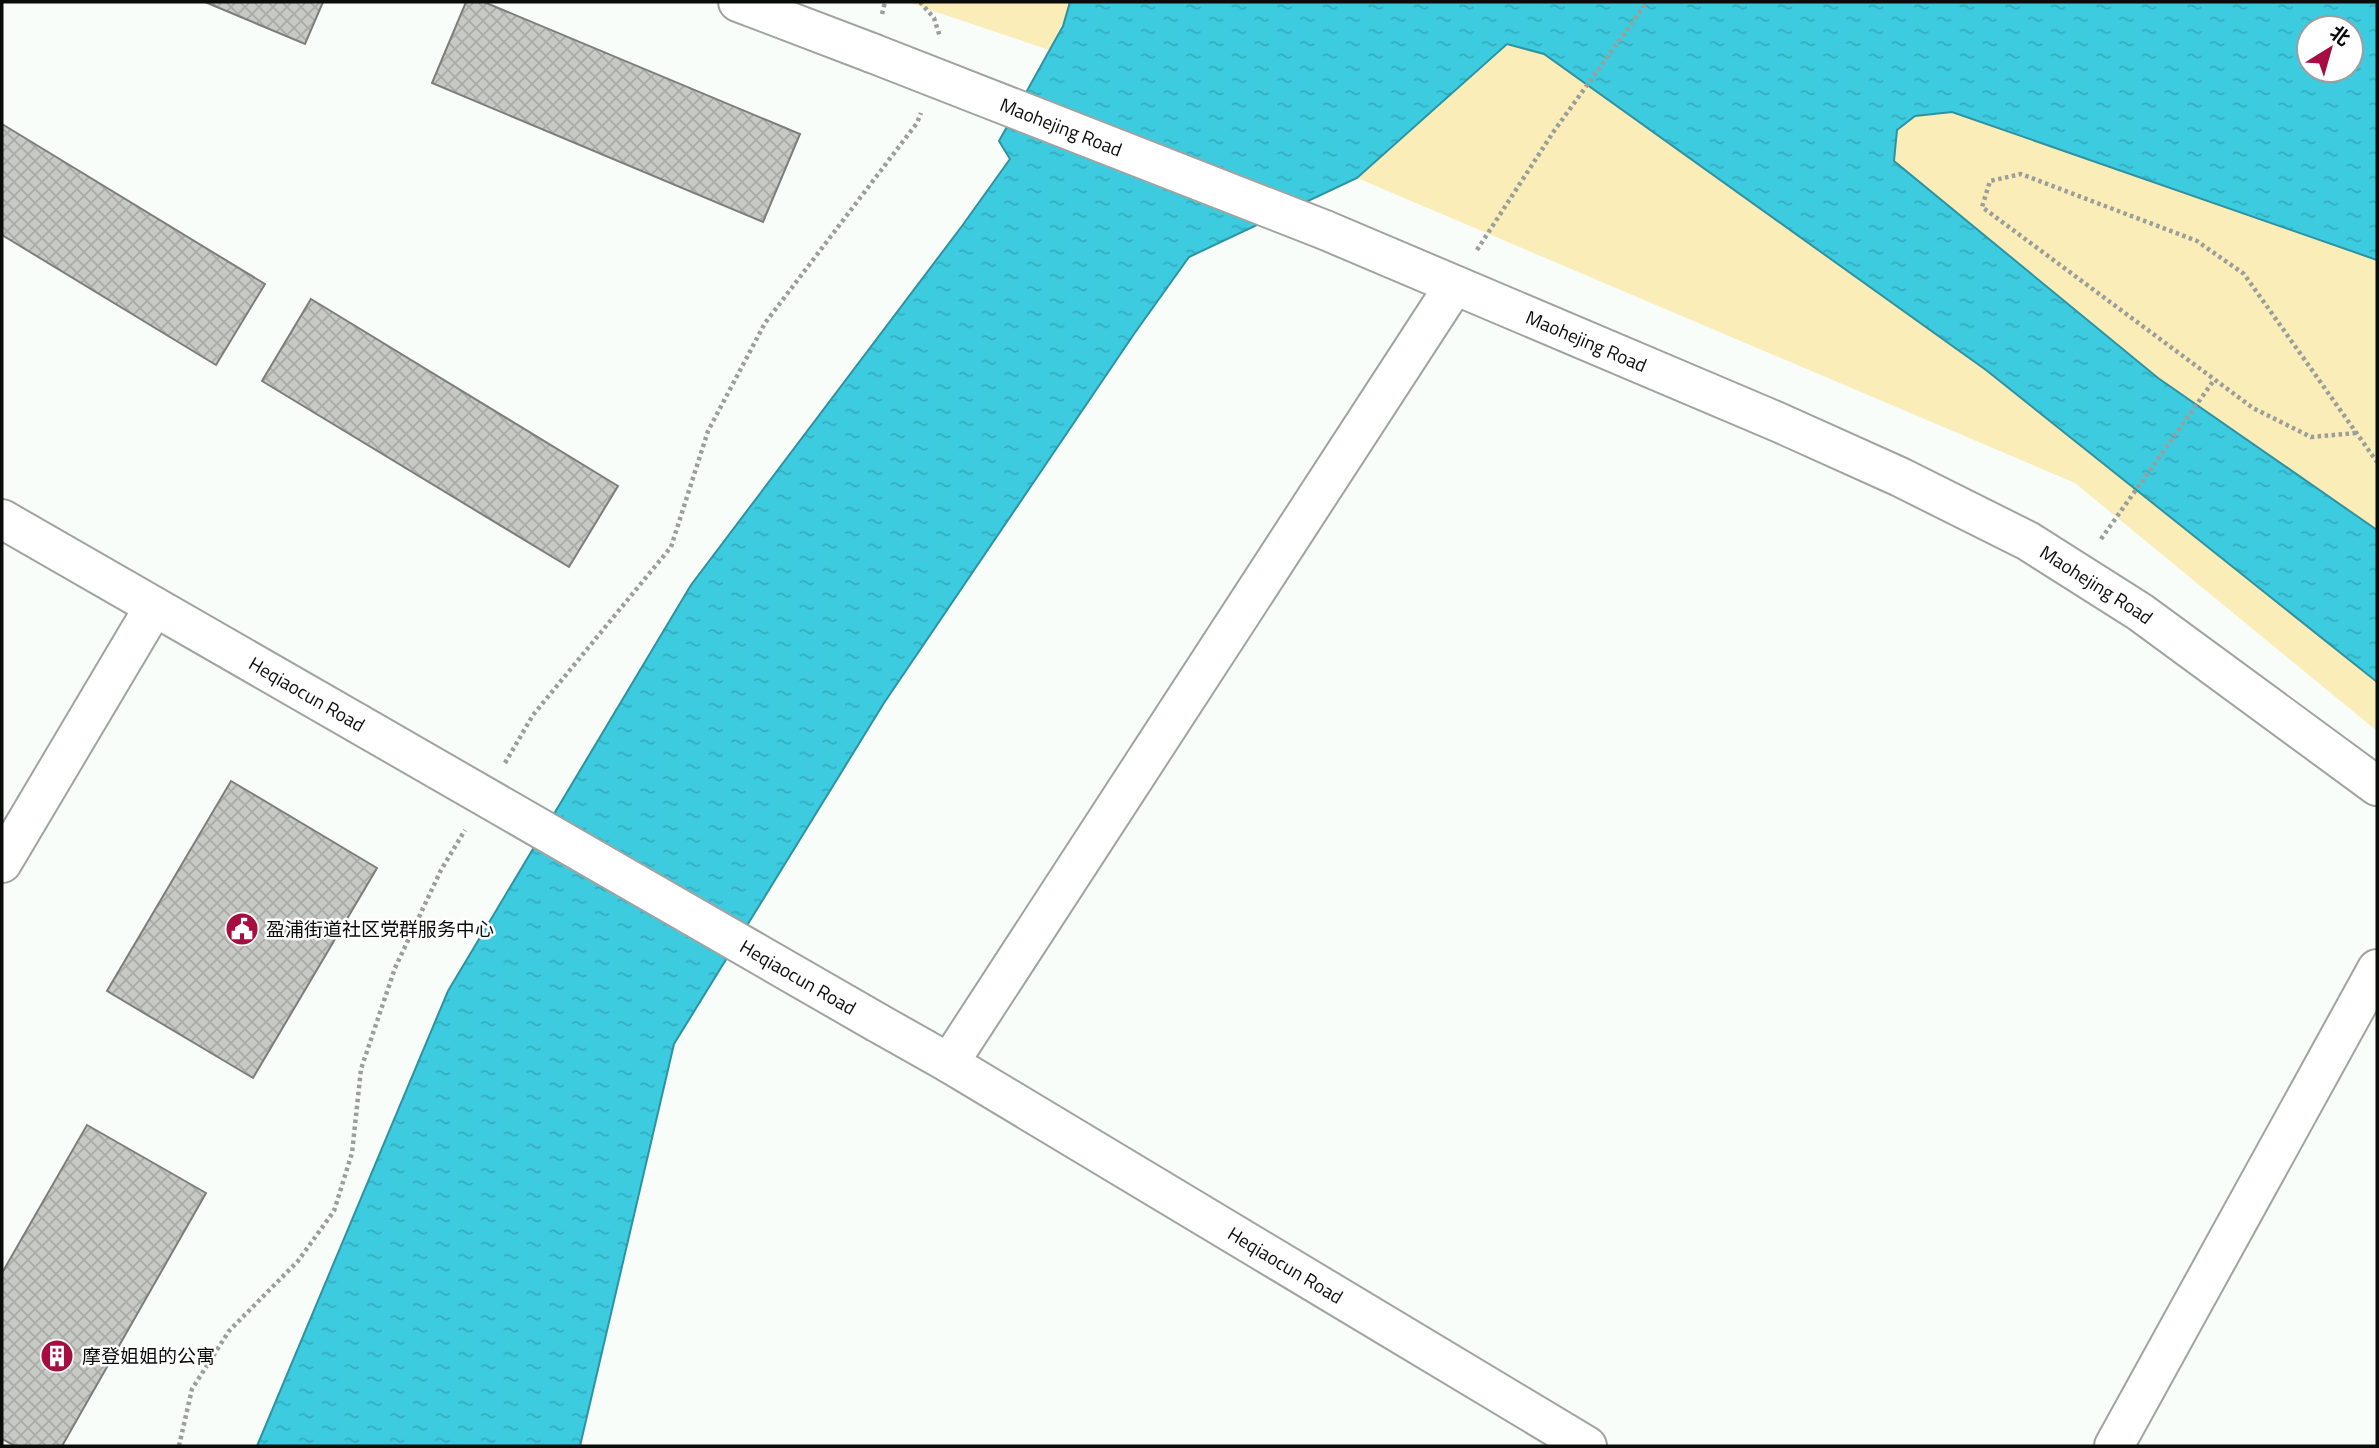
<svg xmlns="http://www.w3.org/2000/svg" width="2379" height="1448" font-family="'Titillium Web','Noto Sans SC',sans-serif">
<defs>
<pattern id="water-ripples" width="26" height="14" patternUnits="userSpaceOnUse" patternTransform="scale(1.75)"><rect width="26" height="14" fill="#3dcbe0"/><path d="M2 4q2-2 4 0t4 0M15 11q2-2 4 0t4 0" fill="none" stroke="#34adbf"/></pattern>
<pattern id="building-cross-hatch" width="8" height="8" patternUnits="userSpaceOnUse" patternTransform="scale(1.75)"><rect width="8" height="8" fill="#c7c9c4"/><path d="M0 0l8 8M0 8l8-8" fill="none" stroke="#aaaba7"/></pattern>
</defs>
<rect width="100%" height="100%" fill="#f8fdf9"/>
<!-- green -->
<g fill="#faedb8" fill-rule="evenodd">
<polygon points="907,2 1073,2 1049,50"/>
<path d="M 1555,2 L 2377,2 L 2377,731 L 2075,483 L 1357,178 ZM 2309,28 L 2351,28 L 2351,70 L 2309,70 Z"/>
</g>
<!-- water -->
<path fill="url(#water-ripples)" stroke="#2e92a0" stroke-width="2" fill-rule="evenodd" d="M 1070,2 L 2377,2 L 2377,260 L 1952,112 L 1915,116 L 1897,130 L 1894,161 L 2158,378 L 2377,530 L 2377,682 L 1986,370 L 1544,54 L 1507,44 L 1357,178 L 1189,257 L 1134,334 L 884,703 L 674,1044 L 580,1446 L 257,1446 L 448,991 L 691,585 L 962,226 L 1010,159 L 999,141 L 1063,26 ZM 2309,28 L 2351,28 L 2351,70 L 2309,70 Z"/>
<!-- building -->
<g fill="url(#building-cross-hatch)" stroke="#7c7e79" stroke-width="2">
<polygon points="205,2 323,2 305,44"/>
<polygon points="466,2 484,2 800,134 763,222 432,83"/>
<polygon points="2,124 265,284 216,365 2,235"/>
<polygon points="311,299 618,486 569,567 262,381"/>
<polygon points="231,781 377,868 253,1078 107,991"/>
<polygon points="87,1125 206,1193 62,1446 15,1446 2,1439 2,1273"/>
</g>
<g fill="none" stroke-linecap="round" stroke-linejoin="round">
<defs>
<g id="minor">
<polyline points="738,2 872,53"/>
<path id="s1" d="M 1325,230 L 1780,423 L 1900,477 L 2028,541 L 2140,612 L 2377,786"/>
<polyline points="2,519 357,723"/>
<polyline points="2,863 154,607"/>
<path id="s2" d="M 878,1023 L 949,1063 L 1587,1446"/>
<polyline points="949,1063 1454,286"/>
<polyline points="2114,1446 2377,969"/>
</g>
</defs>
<!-- minor casing -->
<use href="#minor" stroke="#9fa4a0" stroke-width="42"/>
<!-- path -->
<g stroke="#9b9f9b" stroke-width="4.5" stroke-dasharray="3.5 3.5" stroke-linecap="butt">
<polyline points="920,2 934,18 940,37"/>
<polyline points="882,14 885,2"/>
<polyline points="1477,250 1554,131 1647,2"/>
<polyline points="2356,433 2311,437 2253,408 1982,207 1990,181 2021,174 2197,241 2244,274 2377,462"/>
<polyline points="2101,539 2214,380"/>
<polyline points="505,763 533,715 671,547 708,431 765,323 917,123 921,113"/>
<polyline points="179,1446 192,1389 229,1331 298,1261 334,1211 352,1153 361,1069 395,968 441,870 465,830"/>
</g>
<!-- minor -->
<use href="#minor" stroke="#fff" stroke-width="38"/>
<defs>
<g id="minor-bridge">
<path id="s3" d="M 872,53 L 1325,230"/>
<path id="s4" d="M 357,723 L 878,1023"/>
</g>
</defs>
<!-- minor-bridge casing -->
<use href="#minor-bridge" stroke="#9fa4a0" stroke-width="42" stroke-linecap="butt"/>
<!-- minor-bridge -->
<use href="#minor-bridge" stroke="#fff" stroke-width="38"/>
</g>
<!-- icons -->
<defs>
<symbol id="civic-disc" viewBox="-11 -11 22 22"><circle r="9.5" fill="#a60d41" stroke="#fff"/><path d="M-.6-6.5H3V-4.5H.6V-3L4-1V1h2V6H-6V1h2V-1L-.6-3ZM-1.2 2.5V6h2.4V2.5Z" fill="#fff"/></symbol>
<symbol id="building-disc" viewBox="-11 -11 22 22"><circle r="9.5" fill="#a60d41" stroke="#fff"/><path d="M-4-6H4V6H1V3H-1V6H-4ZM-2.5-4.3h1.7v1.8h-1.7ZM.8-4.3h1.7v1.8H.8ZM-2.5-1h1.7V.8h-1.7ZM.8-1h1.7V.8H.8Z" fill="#fff"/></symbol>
</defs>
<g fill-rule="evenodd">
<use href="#civic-disc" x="223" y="910" width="38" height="38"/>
<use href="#building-disc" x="38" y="1337" width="38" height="38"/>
</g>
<g text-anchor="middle" stroke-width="5" stroke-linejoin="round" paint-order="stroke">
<!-- street labels -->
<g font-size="19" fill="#0a0c0a" stroke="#fff">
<text dy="7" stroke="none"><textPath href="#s3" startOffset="203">Maohejing Road</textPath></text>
<text dy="7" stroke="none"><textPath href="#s1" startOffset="284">Maohejing Road</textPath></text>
<text dy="7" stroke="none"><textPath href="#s1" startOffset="850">Maohejing Road</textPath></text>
<text transform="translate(307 694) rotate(30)" y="7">Heqiaocun Road</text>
<text dy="7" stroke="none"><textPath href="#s4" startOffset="509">Heqiaocun Road</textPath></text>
<text dy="7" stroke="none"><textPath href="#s2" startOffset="474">Heqiaocun Road</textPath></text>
</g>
<!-- poi labels -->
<g font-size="19" fill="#0a0c0a" stroke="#fff" text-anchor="start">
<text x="266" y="936">盈浦街道社区党群服务中心</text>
<text x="82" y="1363">摩登姐姐的公寓</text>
</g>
</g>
<!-- border -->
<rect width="2379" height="1448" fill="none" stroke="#0a0c0a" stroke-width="7"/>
<!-- north arrow -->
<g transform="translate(2330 49) rotate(37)"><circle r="33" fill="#ffffff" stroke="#9d9e9d" stroke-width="2"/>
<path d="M0-5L12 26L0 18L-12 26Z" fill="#a60d41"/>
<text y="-10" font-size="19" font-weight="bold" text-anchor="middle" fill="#0a0c0a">北</text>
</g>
</svg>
